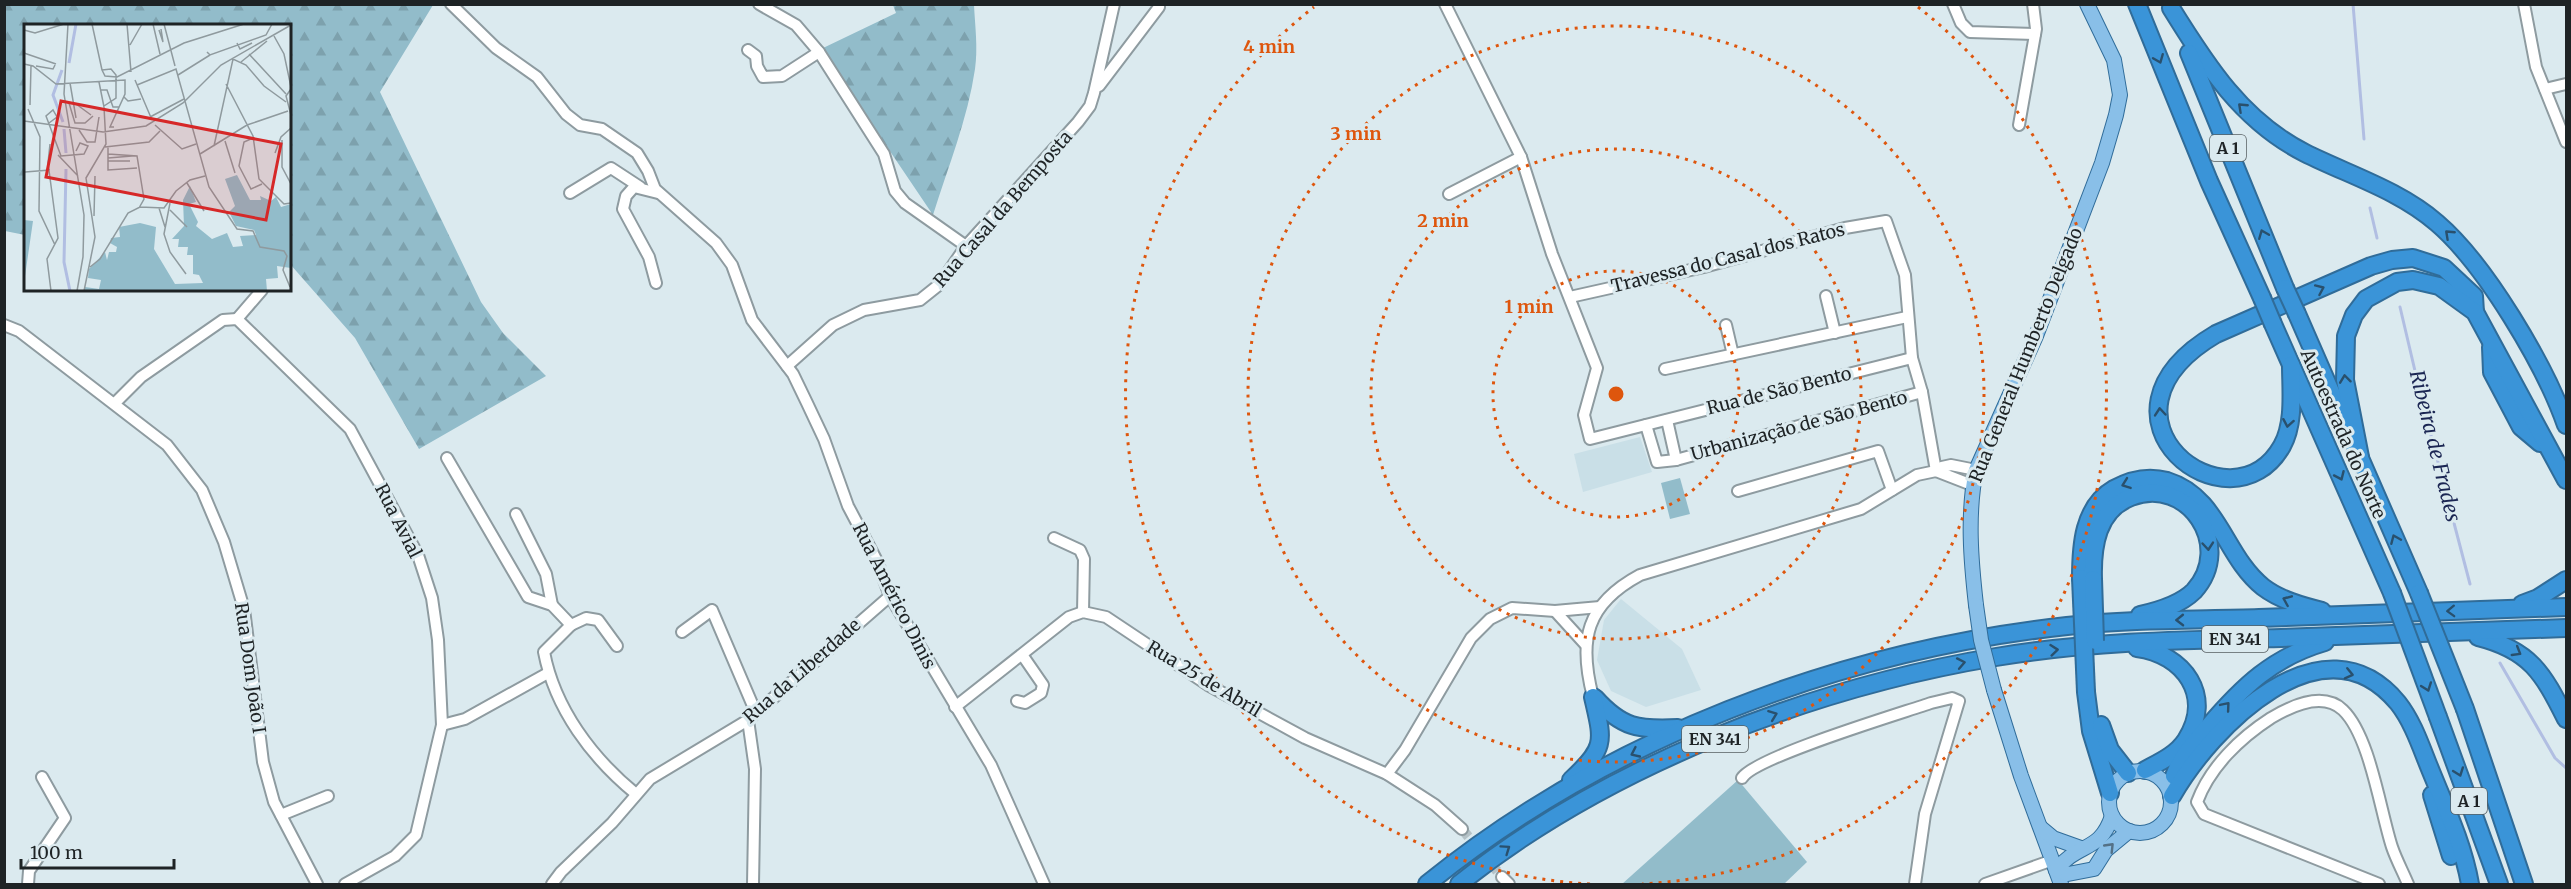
<svg xmlns="http://www.w3.org/2000/svg" width="2571" height="889" font-family="Merriweather,serif">
<defs>
<pattern id="forest-firs" width="22" height="20" patternUnits="userSpaceOnUse" patternTransform="scale(1.5)"><rect width="22" height="20" fill="#92bcca"/><path d="M5 1l3.5 6h-7zM16 11l3.5 6h-7z" fill="#7da1ad"/></pattern>
</defs>
<rect width="100%" height="100%" fill="#dbeaef"/>
<!-- built -->
<g fill="#c9dfe7">
<polygon points="1640,437 1652,472 1583,492 1574,454"/>
<polygon points="1621,599 1682,649 1701,690 1646,707 1611,691 1597,660 1604,620"/>
</g>
<!-- forest -->
<g fill="url(#forest-firs)">
<polygon points="4,5 433,5 380,92 481,302 503,333 546,376 419,449 355,338 290,264 290,26 26,26 25,235 5,231"/>
<path d="M 893,5 L 974,5 C 975,26 978,47 975,69 C 968,118 948,167 933,215 L 821,49 L 896,13 Z"/>
</g>
<!-- pitch -->
<g fill="#92bcca">
<polygon points="1680,478 1690,514 1670,519 1661,483"/>
<polygon points="1738,780 1807,862 1784,884 1622,884"/>
</g>
<g fill="none" stroke-linecap="round" stroke-linejoin="round">
<!-- stream -->
<g stroke="#b1bee2" stroke-width="3">
<polyline points="2353,4 2364,139"/>
<polyline points="2370,208 2377,238"/>
<polyline points="2400,307 2423,405 2470,584"/>
<polyline points="2500,663 2555,758 2566,768"/>
</g>
<!-- minor-tunnel -->
<polyline stroke="#b5c2c7" stroke-width="10" stroke-dasharray="10 5" stroke-linecap="butt" points="1462,829 1502,877"/>
<defs>
<g id="minor">
<polyline points="451,4 496,48 537,77 566,114 580,125 602,129 637,153 648,171 655,189 716,243 732,265 752,320 793,374 807,403 824,439 848,506 877,561 890,596 991,765 1044,884"/>
<polyline points="759,4 796,25 819,52 884,154 895,191 905,203 966,246"/>
<polyline points="1445,4 1521,157 1552,254 1597,368 1584,415 1590,439 1912,358"/>
<polyline points="1953,4 1961,23 1970,32 2035,34"/>
<polyline points="2524,4 2536,67 2566,142"/>
<polyline points="748,50 756,56 757,66 763,77 782,76 819,52"/>
<polyline points="1099,86 1159,7"/>
<polyline points="2545,89 2566,84"/>
<polyline points="2019,125 2036,29 2033,4"/>
<polyline points="570,193 611,168 640,187"/>
<polyline points="1449,194 1521,157"/>
<polyline points="656,283 649,257 623,209 626,196 634,187 658,193"/>
<polyline points="1826,296 1835,333"/>
<polyline points="1570,297 1704,267 1845,228 1886,221 1905,275 1912,358 1922,392 1936,471"/>
<polyline points="237,319 262,290"/>
<polyline points="4,325 19,331 167,445 202,490 224,542 244,609 263,762 274,802 317,884"/>
<polyline points="1726,325 1733,355"/>
<polyline points="787,366 833,325 864,310 920,300 940,284 966,246 1078,122 1090,106 1094,93 1114,4"/>
<polyline points="1665,369 1907,317"/>
<polyline points="115,403 141,377 223,320 237,319 350,429 418,555 432,598 438,640 442,725 416,835 395,856 345,884"/>
<polyline points="1667,420 1676,460"/>
<polyline points="1646,425 1657,462 1676,460 1922,392"/>
<path d="M 447,458 L 528,597 L 552,605 L 571,625 L 544,652 C 555,709 592,758 636,794"/>
<polyline points="1936,471 1972,485"/>
<polyline points="1738,491 1878,451 1892,490"/>
<polyline points="516,514 546,574 552,605"/>
<polyline points="1054,538 1080,550 1084,559 1083,612"/>
<polyline points="1555,611 1585,644"/>
<polyline points="571,625 586,618 598,620 617,646"/>
<polyline points="682,632 712,610 756,713"/>
<path d="M 1593,697 C 1578,640 1586,604 1640,575 L 1861,509 L 1917,475 L 1936,471 L 1942,467 L 1951,465 L 1976,470"/>
<polyline points="1017,701 1025,703 1041,693 1043,685 1023,656"/>
<polyline points="955,707 1069,617 1083,612 1106,617 1208,685 1305,738 1387,774 1435,805 1462,829"/>
<polyline points="748,720 755,769 753,884"/>
<polyline points="442,725 465,719 548,673"/>
<polyline points="1387,774 1405,750 1471,638 1490,619 1512,608 1555,611 1600,607"/>
<path d="M 1742,778 C 1755,757 1899,714 1931,703 L 1952,698 L 1959,701 L 1925,814 L 1915,884"/>
<polyline points="281,815 328,796"/>
<polyline points="1502,877 1509,884"/>
<polyline points="28,884 29,871 65,818 42,777"/>
<polyline points="552,884 561,872 612,823 650,779 748,720 890,596"/>
<polyline points="1985,884 2053,860"/>
<path d="M 2379,884 L 2204,814 L 2197,802 C 2210,767 2240,738 2271,718 C 2291,706 2323,691 2343,710 C 2370,736 2380,810 2392,847 C 2396,859 2403,872 2408,884"/>
</g>
<g id="major">
<path d="M 1976,605 C 1971,561 1967,514 1976,470 L 2036,336 L 2102,163 L 2116,115 L 2120,95 L 2114,60 L 2087,4"/>
<polyline points="1994,690 2021,776 2061,884"/>
<circle cx="2140" cy="802" r="31"/>
<polyline points="2041,828 2053,838 2081,848"/>
<polyline points="2056,870 2068,874 2094,869 2106,850 2129,831"/>
<path d="M 2056,870 C 2078,842 2100,853 2112,816"/>
</g>
<g id="highway">
<polyline points="2137,4 2209,181 2262,298"/>
<path d="M 2171,8 C 2207,66 2242,121 2305,153 C 2349,175 2399,190 2437,223 C 2485,264 2545,365 2566,425"/>
<polyline points="2189,53 2285,288"/>
<polyline points="2297,314 2419,593"/>
<polyline points="2273,324 2392,593"/>
<polyline points="2491,347 2492,372 2521,427 2540,443"/>
<path d="M 2291,365 C 2291,390 2295,423 2282,446 C 2231,536 2075,417 2216,334 L 2371,266 L 2392,260 L 2413,258 L 2444,268 L 2474,296 L 2475,312"/>
<polyline points="2360,457 2345,380 2346,336 2354,315 2366,299 2397,282 2413,280 2439,286 2475,312 2566,480"/>
<path d="M 2081,578 C 2081,546 2083,507 2114,489 C 2130,480 2149,476 2167,481 C 2219,497 2224,556 2263,587 C 2280,600 2302,606 2322,611"/>
<path d="M 2093,579 C 2092,546 2097,510 2131,497 C 2188,475 2235,546 2194,591 C 2180,605 2158,611 2140,615"/>
<polyline points="2522,604 2538,598 2566,580"/>
<path d="M 2478,637 C 2530,650 2543,673 2566,719"/>
<path d="M 2137,648 C 2184,654 2214,696 2186,740 C 2176,755 2160,762 2145,770"/>
<polyline points="2086,692 2091,731 2110,793"/>
<path d="M 1595,698 C 1622,728 1638,730 1678,728"/>
<polyline points="2465,709 2524,884"/>
<polyline points="2438,717 2499,884"/>
<polyline points="2101,725 2110,750 2128,773"/>
<path d="M 2174,776 C 2181,757 2195,742 2208,727 C 2242,687 2273,657 2325,642"/>
<path d="M 1571,780 C 1607,747 1603,741 1593,697"/>
<polyline points="2432,795 2451,856"/>
<path d="M 2172,796 C 2211,728 2323,612 2398,703 C 2413,722 2421,747 2430,769 C 2445,806 2463,844 2470,884"/>
<path d="M 1427,884 C 1606,739 1838,651 2067,626 C 2130,619 2195,620 2259,618 C 2362,615 2464,610 2566,607"/>
<path d="M 1459,884 C 1607,766 1810,688 1996,657 C 2090,641 2186,640 2281,638 C 2376,635 2471,632 2566,628"/>
</g>
</defs>
<!-- minor casing -->
<use href="#minor" stroke="#8e9ba0" stroke-width="14"/>
<!-- major casing -->
<use href="#major" stroke="#306c99" stroke-width="16"/>
<!-- highway casing -->
<use href="#highway" stroke="#306c99" stroke-width="20"/>
<!-- minor -->
<use href="#minor" stroke="#fff" stroke-width="10"/>
<!-- major -->
<use href="#major" stroke="#89bfe8" stroke-width="14"/>
<!-- highway -->
<use href="#highway" stroke="#3a94d8" stroke-width="16"/>
<defs>
<polyline id="major-bridge" points="1976,605 1981,640 1994,690"/>
<g id="highway-bridge">
<polyline points="2285,288 2297,314"/>
<polyline points="2262,298 2273,324"/>
<polyline points="2081,578 2086,692"/>
<polyline points="2093,579 2095,641"/>
<polyline points="2392,593 2438,717"/>
<polyline points="2419,593 2465,709"/>
</g>
</defs>
<!-- major-bridge casing -->
<use href="#major-bridge" stroke="#306c99" stroke-width="16" stroke-linecap="butt"/>
<!-- highway-bridge casing -->
<use href="#highway-bridge" stroke="#306c99" stroke-width="20" stroke-linecap="butt"/>
<!-- major-bridge -->
<use href="#major-bridge" stroke="#89bfe8" stroke-width="14"/>
<!-- highway-bridge -->
<use href="#highway-bridge" stroke="#3a94d8" stroke-width="16"/>
</g>
<!-- one-way arrows -->
<defs><path id="oneway-chevron" d="M-2-3.5L2.5 0L-2 3.5" fill="none" stroke-width="1.6" stroke-linecap="round" stroke-linejoin="round" transform="scale(1.5)"/></defs>
<g stroke="#29506d">
<use href="#oneway-chevron" transform="translate(2159 59) rotate(68)"/>
<use href="#oneway-chevron" transform="translate(2242 107) rotate(-137)"/>
<use href="#oneway-chevron" transform="translate(2263 234) rotate(-112)"/>
<use href="#oneway-chevron" transform="translate(2449 234) rotate(-137)"/>
<use href="#oneway-chevron" transform="translate(2320 289) rotate(-24)"/>
<use href="#oneway-chevron" transform="translate(2345 379) rotate(-97)"/>
<use href="#oneway-chevron" transform="translate(2160 412) rotate(-95)"/>
<use href="#oneway-chevron" transform="translate(2288 423) rotate(100)"/>
<use href="#oneway-chevron" transform="translate(2340 476) rotate(66)"/>
<use href="#oneway-chevron" transform="translate(2126 484) rotate(160)"/>
<use href="#oneway-chevron" transform="translate(2395 539) rotate(-113)"/>
<use href="#oneway-chevron" transform="translate(2208 546) rotate(85)"/>
<use href="#oneway-chevron" transform="translate(2287 600) rotate(-157)"/>
<use href="#oneway-chevron" transform="translate(2451 611) rotate(178)"/>
<use href="#oneway-chevron" transform="translate(2180 620) rotate(179)"/>
<use href="#oneway-chevron" transform="translate(2054 650) rotate(-6)"/>
<use href="#oneway-chevron" transform="translate(2517 652) rotate(31)"/>
<use href="#oneway-chevron" transform="translate(1961 663) rotate(-11)"/>
<use href="#oneway-chevron" transform="translate(2349 674) rotate(13)"/>
<use href="#oneway-chevron" transform="translate(2427 687) rotate(70)"/>
<use href="#oneway-chevron" transform="translate(2226 706) rotate(-50)"/>
<use href="#oneway-chevron" transform="translate(1773 715) rotate(-21)"/>
<use href="#oneway-chevron" transform="translate(1635 753) rotate(155)"/>
<use href="#oneway-chevron" transform="translate(2459 772) rotate(70)"/>
<use href="#oneway-chevron" transform="translate(1506 849) rotate(-35)"/>
</g>
<use stroke="#547186" href="#oneway-chevron" transform="translate(2110 847) rotate(-46)"/>
<!-- distance rings -->
<g fill="none" stroke="#de560d" stroke-width="3" stroke-dasharray="3 6">
<circle cx="1616" cy="394" r="123"/>
<circle cx="1616" cy="394" r="245"/>
<circle cx="1616" cy="394" r="368"/>
<path d="M1590 884A491 491 0 0 1 1314 7M1918 7A491 491 0 0 1 1642 884"/>
</g>
<g text-anchor="middle" stroke-width="6" stroke-linejoin="round" paint-order="stroke">
<!-- shield labels -->
<g fill="#dbeaef" stroke="#575f62" stroke-width="1.5">
<rect x="2210" y="135" width="36" height="26" rx="4.5"/>
<rect x="2202" y="626" width="66" height="26" rx="4.5"/>
<rect x="1682" y="726" width="66" height="26" rx="4.5"/>
<rect x="2451" y="788" width="36" height="26" rx="4.5"/>
</g>
<g font-size="16" font-weight="bold" fill="#1e2325">
<text x="2228" y="154">A 1</text>
<text x="2235" y="645">EN 341</text>
<text x="1715" y="745">EN 341</text>
<text x="2469" y="807">A 1</text>
</g>
<!-- street labels -->
<g font-size="18" fill="#1e2325" stroke="#dbeaef">
<text transform="translate(1003 209) rotate(-49)" y="6">Rua Casal da Bemposta</text>
<text transform="translate(1728 258) rotate(-14)" y="6">Travessa do Casal dos Ratos</text>
<text transform="translate(2026 355) rotate(-68)" y="6">Rua General Humberto Delgado</text>
<text transform="translate(1779 391) rotate(-14)" y="6">Rua de São Bento</text>
<text transform="translate(1799 426) rotate(-15)" y="6">Urbanização de São Bento</text>
<text transform="translate(2343 434) rotate(66)" y="6">Autoestrada do Norte</text>
<text transform="translate(398 521) rotate(63)" y="6">Rua Avial</text>
<text transform="translate(894 596) rotate(63)" y="6">Rua Américo Dinis</text>
<text transform="translate(250 668) rotate(82)" y="6">Rua Dom João I</text>
<text transform="translate(802 671) rotate(-41)" y="6">Rua da Liberdade</text>
<text transform="translate(1204 679) rotate(31)" y="6">Rua 25 de Abril</text>
</g>
<!-- water labels -->
<g font-size="20" font-style="italic" fill="#1b2653" stroke="#dbeaef">
<text transform="translate(2435 446) rotate(76)" y="7">Ribeira de Frades</text>
</g>
</g>
<!-- overview -->
<g transform="translate(24 24)">
<rect width="267" height="267" fill="#dbeaef"/>
<path d="M 213,151 L 226,176 L 237,176 L 236,172 L 247,177 L 252,173 L 257,183 L 267,180 L 267,244 L 253,242 L 254,254 L 242,255 L 243,267 L 61,267 L 61,263 L 75,265 L 77,256 L 64,254 L 65,245 L 81,228 L 83,236 L 85,228 L 92,228 L 93,223 L 86,219 L 87,214 L 96,213 L 95,203 L 116,199 L 132,203 L 130,225 L 151,260 L 179,259 L 175,251 L 169,250 L 169,231 L 163,231 L 164,223 L 154,223 L 155,215 L 148,215 L 160,202 L 159,176 L 166,162 L 172,178 L 165,180 L 174,198 L 172,202 L 188,215 L 203,209 L 209,223 L 219,222 L 216,212 L 232,211 L 230,206 L 212,202 L 205,188 L 211,182 L 201,155 ZM 0,196 L 9,197 L 0,259 Z" fill="#92bcca"/>
<path fill="none" stroke="#b1bee2" stroke-width="3" d="M 45,39 L 52,0M 38,46 L 29,71 L 39,98M 40,105 L 42,129M 42,145 L 40,238 L 46,267"/>
<path fill="none" stroke="#8f9a9e" stroke-width="1.5" d="M 44,0 L 40,70 L 60,191 L 59,233 L 53,267M 68,0 L 78,46M 103,0 L 107,48M 129,0 L 136,30M 140,0 L 151,42M 0,6 L 11,9 L 40,0M 135,6 L 139,18 L 137,5M 250,12 L 260,30 L 267,63M 213,19 L 216,25 L 228,19M 106,21 L 118,0M 183,28 L 186,31 L 242,11 L 248,0M 0,29 L 32,40M 225,30 L 262,70M 217,38 L 243,17M 0,40 L 9,42 L 32,60 L 101,56 L 101,70 L 86,103 L 90,103M 12,42 L 29,45 L 31,41M 78,46 L 81,52 L 93,53 L 160,19 L 220,0M 78,46 L 87,45 L 92,51 L 92,74 L 80,82M 154,51 L 186,31M 111,56 L 128,96M 75,58 L 80,83M 46,59 L 52,94M 202,60 L 229,112 L 235,155 L 260,180 L 267,179M 113,61 L 152,45 L 185,163 L 213,205 L 229,207 L 236,223 L 260,227 L 263,232 L 259,246 L 266,263M 267,65 L 262,72 L 267,91M 77,66 L 83,66 L 89,83 L 95,83M 100,73 L 104,77 L 117,75M 45,79 L 51,99 L 61,99 L 69,92M 52,80 L 67,91M 6,81 L 7,42M 4,85 L 16,113 L 15,187 L 31,221M 126,93 L 160,75M 0,97 L 79,108 L 122,102 L 159,79 L 197,41 L 267,1M 25,99 L 33,93 L 29,86 L 22,92 L 37,132 L 60,130 L 64,122 L 56,119 L 52,127M 131,101 L 158,125 L 172,120M 55,106 L 63,118 L 71,118 L 75,93M 229,114 L 220,118 L 215,142 L 227,165 L 238,160M 258,116 L 258,143 L 267,160M 201,117 L 211,149M 26,120 L 24,139 L 34,214 L 23,235 L 27,267M 190,122 L 209,35 L 222,41 L 240,62 L 262,78M 81,123 L 125,118 L 136,107M 84,123 L 84,146 L 113,144M 251,129 L 257,113 L 267,104M 84,130 L 113,132 L 120,175 L 115,184M 176,130 L 223,101 L 264,87M 34,131 L 54,152M 84,134 L 108,132M 84,137 L 106,137M 1,148 L 26,146M 163,159 L 180,187M 146,179 L 140,210 L 146,228 L 162,250M 135,184 L 141,203M 146,186 L 163,203M 70,192 L 71,152M 66,243 L 76,235 L 104,189 L 116,183 L 140,184 L 152,167 L 166,156 L 181,152M 60,267 L 71,213 L 62,154 L 82,120 L 80,83"/>
<path fill="#d62828" fill-opacity="0.15" stroke="#d62828" stroke-width="3" d="M 37,77 L 257,120 L 242,196 L 22,153 Z"/>
<rect width="267" height="267" fill="none" stroke="#1e2325" stroke-width="3"/>
</g>
<circle cx="1616" cy="394" r="9" fill="#de560d" stroke="#dbeaef" stroke-width="3"/>
<g font-size="18" text-anchor="middle" font-weight="bold" fill="#de560d" stroke="#dbeaef" stroke-width="6" stroke-linejoin="round" paint-order="stroke">
<text x="1269" y="53">4 min</text>
<text x="1356" y="140">3 min</text>
<text x="1443" y="227">2 min</text>
<text x="1529" y="313">1 min</text>
</g>
<!-- border -->
<rect width="2571" height="889" fill="none" stroke="#1e2325" stroke-width="12"/>
<!-- scale -->
<path d="M21 859v9h153v-9" fill="none" stroke="#1e2325" stroke-width="3"/>
<text x="30" y="859" font-size="18" fill="#1e2325" stroke="#dbeaef" stroke-width="4.5" paint-order="stroke">100 m</text>
</svg>
